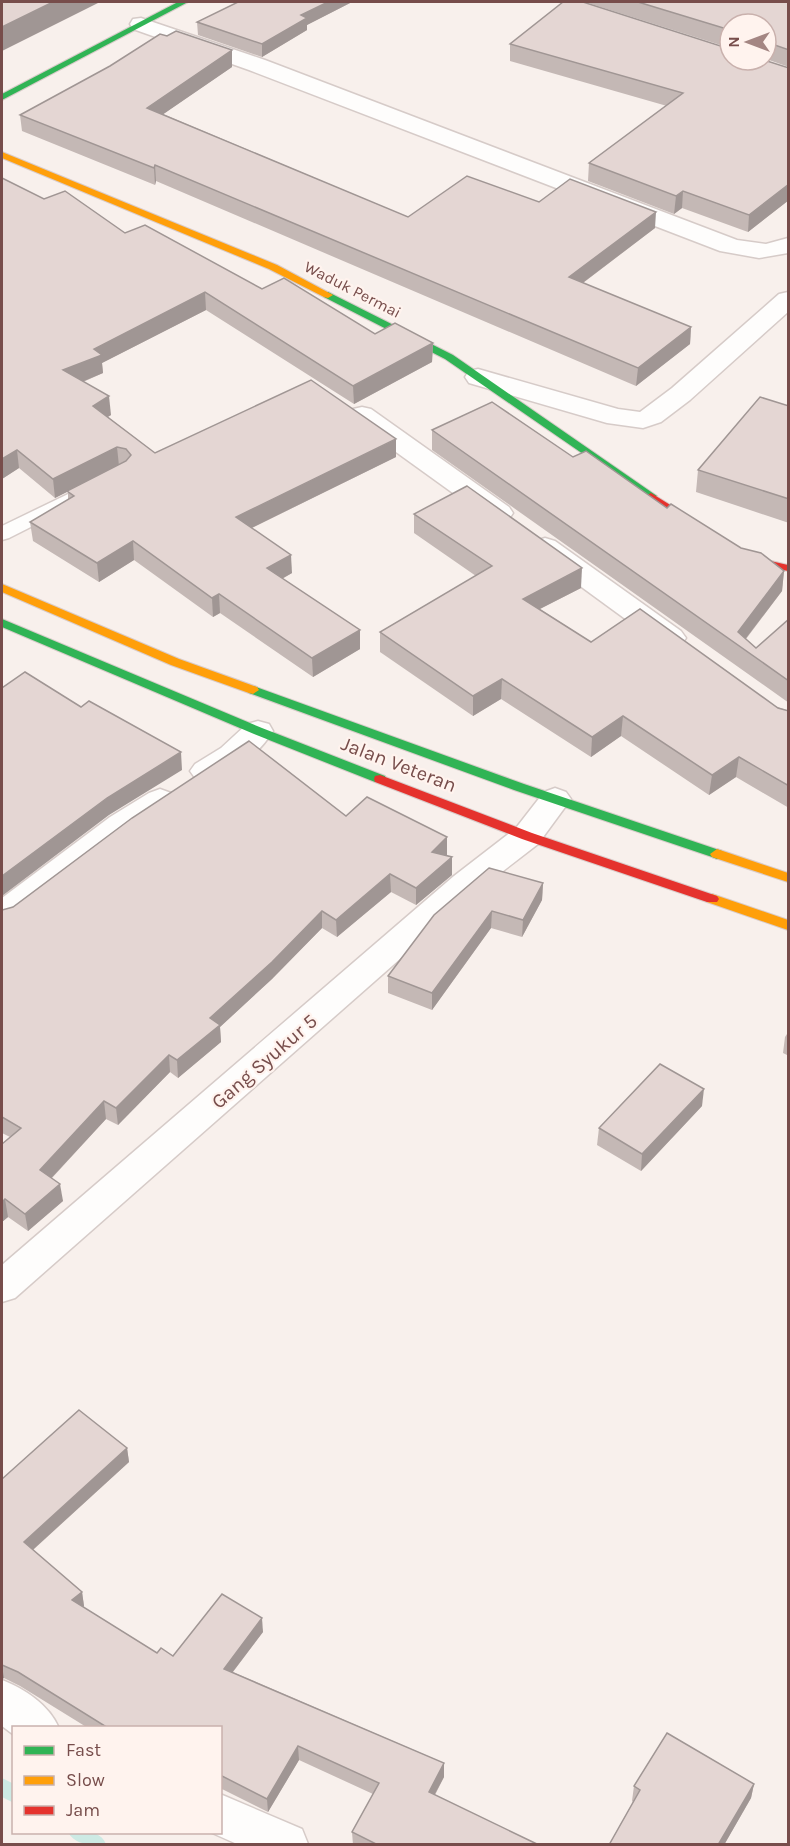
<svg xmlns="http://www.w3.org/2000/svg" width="790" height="1846" font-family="Karla,sans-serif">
<rect width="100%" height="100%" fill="#f8f0ec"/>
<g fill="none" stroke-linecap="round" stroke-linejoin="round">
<!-- stream -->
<g fill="#cdeae4" fill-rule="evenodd">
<polygon points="2,1778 14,1784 14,1803 2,1797"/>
<path d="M 68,1832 C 82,1832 100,1829 106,1844 C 93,1845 75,1846 68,1832 Z"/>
</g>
<defs>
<polygon id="lane" points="93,482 100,484 103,488 100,492 9,538 2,540 2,526"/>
<g id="street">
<polygon points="141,18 265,60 737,240 766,244 788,238 788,253 759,258 720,251 249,70 133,29 130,24 133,19"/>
<polygon points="788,292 788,312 690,400 661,422 643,428 607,423 469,383 465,377 469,371 478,369 618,409 640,412 672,388 779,294"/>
<polygon points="362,407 371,409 509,507 513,513 509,519 499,521 489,519 353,421 349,415 353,409"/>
<polygon points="545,538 555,541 681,631 686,638 681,645 671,647 661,645 535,553 531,547 535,541"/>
<path d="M 258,721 L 269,724 L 273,731 C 259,754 223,786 195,778 L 190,771 L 195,764 L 221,748 L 247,724 Z"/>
<polygon points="555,788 566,792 571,799 538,844 476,892 15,1298 2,1302 2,1265 454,876 516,828 544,792"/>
<polygon points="160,789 171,793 176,800 171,807 132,833 14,923 2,926 2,898 110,817 149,793"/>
<path d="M 2,1680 C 25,1689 49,1705 59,1728 L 14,1728 L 14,1735 L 2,1726 Z"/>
<polygon points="220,1794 302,1829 308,1844 237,1844 210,1832 220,1832"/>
</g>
<g id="fast">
<polygon points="178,2 188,2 2,100 2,94"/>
<polygon points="328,292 453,355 657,496 651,499 647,498 445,359 324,297 323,295"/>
<polygon points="2,619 262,728 385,776 386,779 385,782 375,782 254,734 2,627"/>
<polygon points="253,686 524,784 722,851 724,854 717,859 712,857 514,790 249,693 247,690 249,687"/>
</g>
<g id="slow">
<polygon points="2,152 277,265 333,295 328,298 324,297 269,269 2,158"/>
<polygon points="2,584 179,659 257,687 259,690 253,694 249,693 171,665 2,592"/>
<polygon points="717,849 788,873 788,882 712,857 710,854"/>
<polygon points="712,894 788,920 788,930 707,902 705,899 707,896"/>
</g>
<g id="jam">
<polygon points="651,493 754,557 788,565 788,571 746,562 647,498 645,496"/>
<polygon points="380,775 532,833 717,896 719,899 717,902 707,902 522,839 375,782 374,779 375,776"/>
</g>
</defs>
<!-- lane casing -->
<use href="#lane" stroke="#d6cbc8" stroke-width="3"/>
<!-- street casing -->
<use href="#street" stroke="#d6cbc8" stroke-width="3"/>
<!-- fast casing -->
<use href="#fast" stroke="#d9ccca" stroke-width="2"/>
<!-- slow casing -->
<use href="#slow" stroke="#d9ccca" stroke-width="2"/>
<!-- jam casing -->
<use href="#jam" stroke="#d9ccca" stroke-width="2"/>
<!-- lane -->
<use href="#lane" fill="#fefdfc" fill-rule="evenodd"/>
<!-- street -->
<use href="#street" fill="#fefdfc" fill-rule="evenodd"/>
<!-- fast -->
<use href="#fast" fill="#30b455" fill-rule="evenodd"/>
<!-- slow -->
<use href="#slow" fill="#ff9f0a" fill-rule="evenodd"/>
<!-- jam -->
<use href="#jam" fill="#e5322d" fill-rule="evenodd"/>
</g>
<!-- wall -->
<g fill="#c4b8b5">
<polygon points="238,2 352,2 307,25 307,30 262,57 198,35 197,22"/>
<polygon points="585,2 789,2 789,67 766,59 766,24 730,24 730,48"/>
<polygon points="167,36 232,67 163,114 408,217 539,202 655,228 583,283 691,327 690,344 636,386 156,181 155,185 22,131 20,115"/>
<polygon points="510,44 789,68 789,200 748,232 682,208 674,214 588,181 589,163 667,106 510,61"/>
<polygon points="2,178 44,199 125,233 375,334 433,343 432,362 354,404 206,310 102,363 103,373 83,382 111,415 108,417 155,453 396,457 252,528 292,573 282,579 360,630 360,649 313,677 220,613 213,617 134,560 99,582 33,541 30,522 68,500 68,491 55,498 19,468 2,479"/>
<polygon points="789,406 789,523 696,492 698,470"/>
<polygon points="432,430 573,457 784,571 782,591 746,639 756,648 789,619 789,703 432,450"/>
<polygon points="414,514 581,588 540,609 591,642 789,711 789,808 736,777 709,795 621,736 591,757 501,699 473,716 380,652 380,632 476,576 414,533"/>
<polygon points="346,816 447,837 447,855 446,856 452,875 416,905 391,892 337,937 322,928 272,979 220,1027 221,1042 178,1078 170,1072 118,1125 106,1119 52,1178 63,1201 28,1231 8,1217 2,1222 10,1137 2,1133 2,910 13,907"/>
<polygon points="543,883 542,900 522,937 491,928 432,1010 388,993 388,976 434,915"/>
<polygon points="789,1031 789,1056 783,1053 785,1037"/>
<polygon points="702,1106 641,1171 597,1145 599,1128"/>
<polygon points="127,1448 129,1462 33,1550 82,1592 84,1606 83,1607 157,1653 173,1656 263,1632 233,1672 444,1763 444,1777 435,1795 539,1845 353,1845 352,1832 373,1794 299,1760 268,1812 220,1788 220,1728 88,1728 20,1686 4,1678 2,1679 2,1479"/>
<polygon points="754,1784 751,1798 724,1845 609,1845 633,1802 632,1801 634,1786"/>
</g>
<!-- shaded-wall -->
<g fill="#a09694">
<polygon points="53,2 100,2 2,51 2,27"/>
<polygon points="328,2 352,2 307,25 307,30 262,57 262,44 301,15"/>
<polygon points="232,50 232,67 149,124 147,108"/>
<polygon points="155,165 156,181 155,185 154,168"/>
<polygon points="789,184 789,200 748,232 749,215"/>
<polygon points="683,191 682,208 674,214 676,196"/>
<polygon points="656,212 655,228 568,294 569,277"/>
<polygon points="205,292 206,310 102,363 103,373 65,389 63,370 94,349"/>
<polygon points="691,327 690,344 636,386 638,368"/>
<polygon points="433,343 432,362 354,404 353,386"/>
<polygon points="109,396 111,415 95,424 93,406"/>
<polygon points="396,439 396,457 237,535 236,517"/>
<polygon points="117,447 119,466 55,498 53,479"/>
<polygon points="17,450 19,468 2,479 2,459"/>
<polygon points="133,541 134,560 99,582 97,563"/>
<polygon points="291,555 292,573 267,587 267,568"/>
<polygon points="582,568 581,588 522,618 523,599"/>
<polygon points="784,571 782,591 740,646 738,632"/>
<polygon points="219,594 220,613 213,617 212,598"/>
<polygon points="360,630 360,649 313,677 312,658"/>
<polygon points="502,679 501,699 473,716 473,696"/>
<polygon points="623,716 621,736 591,757 592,737"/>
<polygon points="181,752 182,770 109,815 2,896 2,876 107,798"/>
<polygon points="739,757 736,777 709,795 712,775"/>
<polygon points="447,837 447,855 432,869 432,852"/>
<polygon points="452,857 452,875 416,905 416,888"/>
<polygon points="390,874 391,892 337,937 336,920"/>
<polygon points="543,883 542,900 522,937 523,920"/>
<polygon points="322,911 322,928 272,979 220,1027 221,1042 178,1078 177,1060 210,1018"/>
<polygon points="492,911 491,928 432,1010 432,993"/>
<polygon points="169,1055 170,1072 118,1125 116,1108"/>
<polygon points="704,1089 702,1106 641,1171 642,1154"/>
<polygon points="104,1101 106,1119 43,1187 40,1170"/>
<polygon points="60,1184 63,1201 28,1231 25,1214"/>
<polygon points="5,1199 8,1217 2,1222 2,1202"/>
<polygon points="127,1448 129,1462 26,1556 24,1542"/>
<polygon points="82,1592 84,1606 75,1614 72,1600"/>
<polygon points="262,1618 263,1632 225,1682 224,1669"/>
<polygon points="2,1666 4,1678 2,1679"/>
<polygon points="298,1746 299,1760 268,1812 267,1799"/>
<polygon points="444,1763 444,1777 429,1805 429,1792"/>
<polygon points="754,1784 751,1798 724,1845 718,1845"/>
</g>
<!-- building -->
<g fill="#e4d6d3" stroke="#a09694" stroke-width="1.5">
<polygon points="2,2 53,2 2,27"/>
<polygon points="238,2 328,2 301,15 307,18 262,44 197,22"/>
<polygon points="563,2 583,2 730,49 730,60 764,60 789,68 789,184 749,215 683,191 676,196 589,163 683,93 510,44"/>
<polygon points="638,2 789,2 789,50 766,42 766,24 730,24 730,30"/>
<polygon points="176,31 232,50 147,108 408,217 467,176 539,202 570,179 656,212 569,277 691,327 638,368 155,165 154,168 20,115 110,66 160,34 167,36"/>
<polygon points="2,178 44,199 65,191 125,233 145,225 262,289 284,278 375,334 395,323 433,343 353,386 205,292 94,349 102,355 63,370 109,396 93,406 155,453 311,380 396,439 236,517 291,555 267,568 360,630 312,658 219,594 212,598 133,541 97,563 30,522 74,496 67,491 126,461 131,455 126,449 117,447 53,479 17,450 2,459"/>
<polygon points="760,397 789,406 789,499 698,470"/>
<polygon points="492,402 573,457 586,451 667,508 671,504 741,548 761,553 784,571 738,632 756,648 789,619 789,681 432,430"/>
<polygon points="467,486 582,568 523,599 591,642 640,609 778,708 789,711 789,786 739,757 712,775 623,716 592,737 502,679 473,696 380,632 492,566 414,514"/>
<polygon points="25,672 81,707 89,701 181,752 107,798 2,876 2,688"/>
<polygon points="249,741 346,816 367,797 447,837 432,852 452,857 416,888 390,874 336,920 322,911 272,962 210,1018 220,1025 177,1060 169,1055 116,1108 104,1101 40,1170 60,1184 25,1214 5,1199 2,1202 2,1144 21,1128 2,1117 2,910 13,907 132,818"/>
<polygon points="489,868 543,883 523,920 492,911 432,993 388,976 434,915"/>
<polygon points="660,1064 704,1089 642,1154 599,1128"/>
<polygon points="79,1410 127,1448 24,1542 82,1592 72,1600 157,1653 161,1648 173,1656 222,1594 262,1618 224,1669 444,1763 429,1792 539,1845 378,1845 352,1832 379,1783 298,1746 267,1799 220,1775 220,1728 108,1728 18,1672 2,1665 2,1479"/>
<polygon points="667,1733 754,1784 718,1845 609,1845 640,1790 634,1786"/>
</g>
<g text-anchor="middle" stroke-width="4.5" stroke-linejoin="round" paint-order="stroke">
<!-- far-street labels -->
<g font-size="16" fill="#774d4b" stroke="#fff3ee">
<text transform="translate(353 289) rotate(27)" y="6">Waduk Permai</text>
</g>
<!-- street labels -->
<g font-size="20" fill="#774d4b" stroke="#fff3ee">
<text transform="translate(399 764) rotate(21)" y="7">Jalan Veteran</text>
<text transform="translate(264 1061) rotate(-41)" y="7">Gang Syukur 5</text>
</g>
</g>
<!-- border -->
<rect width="790" height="1846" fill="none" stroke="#774d4b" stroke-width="6"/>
<!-- legend -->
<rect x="12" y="1726" width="210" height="108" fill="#fff3ee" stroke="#c9b1ad" stroke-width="1.5"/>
<rect x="24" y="1746" width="30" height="9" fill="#30b455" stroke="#c9b1ad" stroke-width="1.5"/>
<text x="66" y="1756" font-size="18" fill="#774d4b">Fast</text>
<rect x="24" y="1776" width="30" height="9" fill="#ff9f0a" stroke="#c9b1ad" stroke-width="1.5"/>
<text x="66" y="1786" font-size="18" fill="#774d4b">Slow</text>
<rect x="24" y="1806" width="30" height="9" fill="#e5322d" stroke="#c9b1ad" stroke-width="1.5"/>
<text x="66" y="1816" font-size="18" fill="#774d4b">Jam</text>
<!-- north arrow -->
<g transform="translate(748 42) rotate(270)"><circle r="28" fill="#fff3ee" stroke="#c9b1ad" stroke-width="1.5"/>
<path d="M0-4.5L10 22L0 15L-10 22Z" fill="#a48683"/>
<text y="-9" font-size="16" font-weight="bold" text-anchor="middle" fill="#774d4b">N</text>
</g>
</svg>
